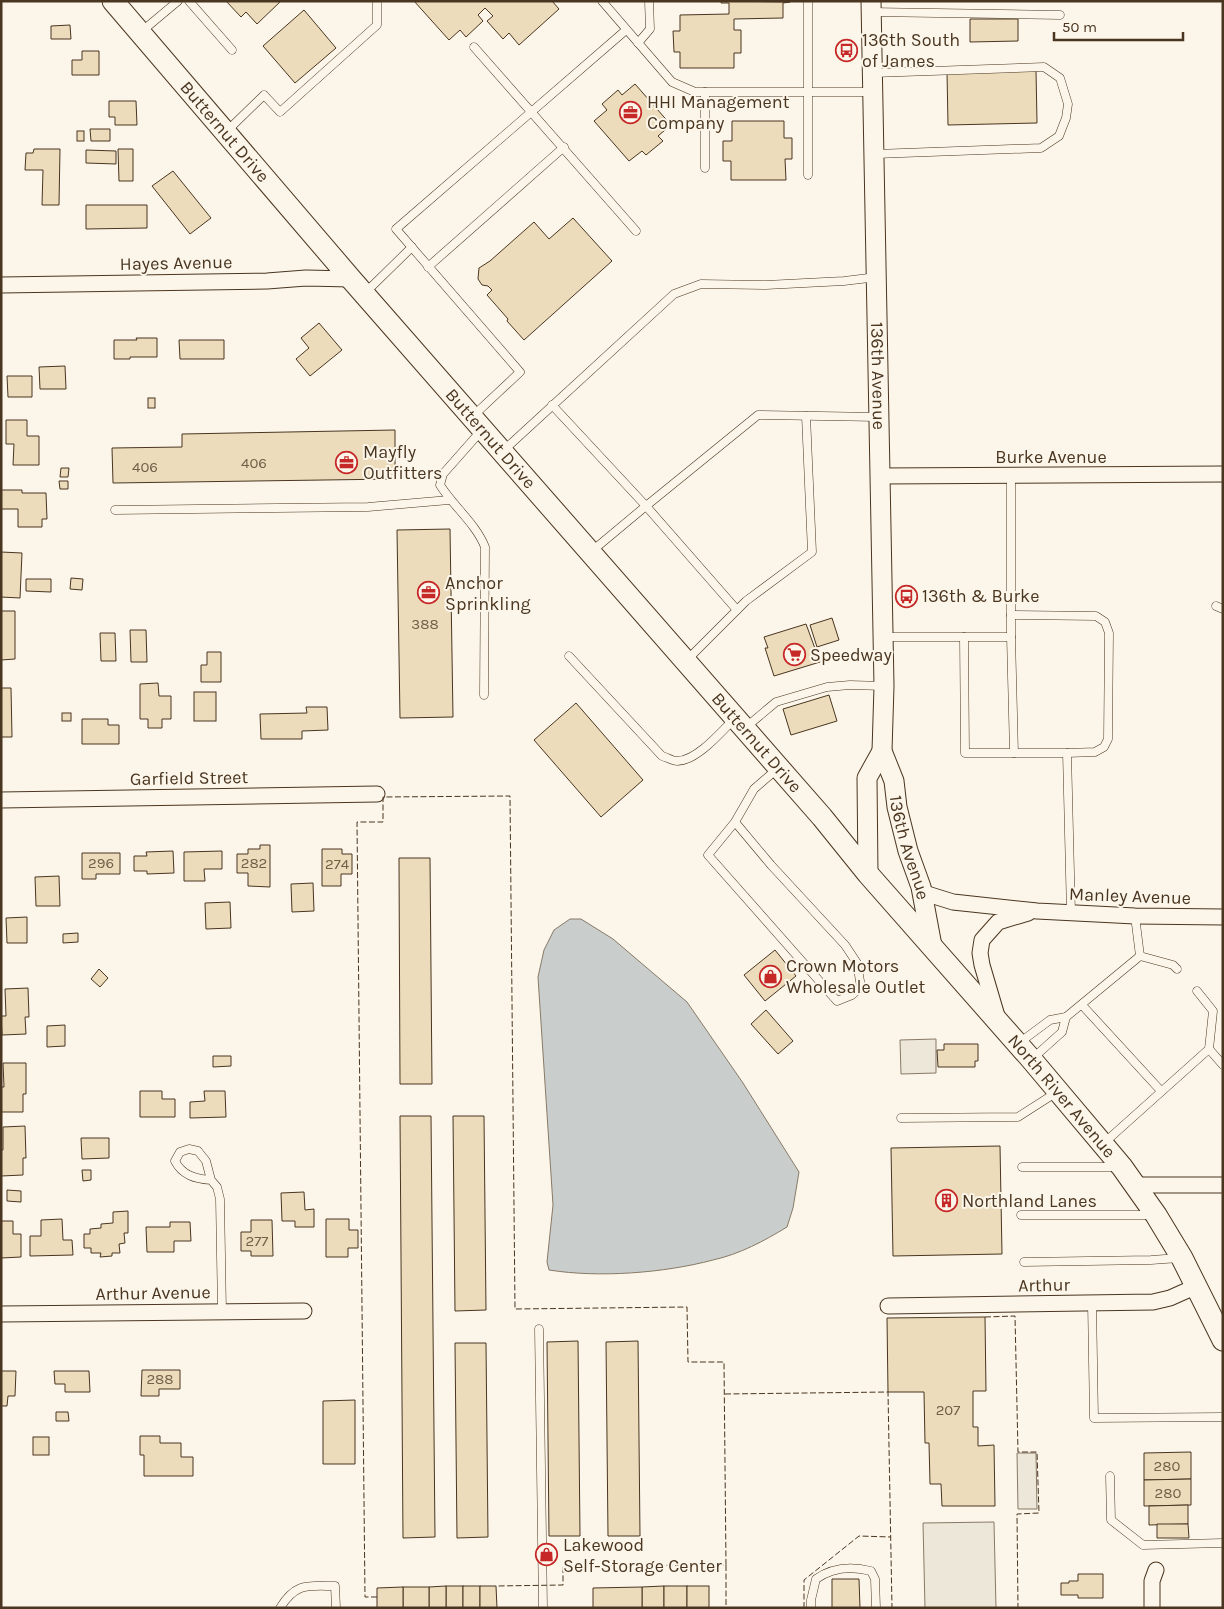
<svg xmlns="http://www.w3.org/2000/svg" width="1224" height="1609" font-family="Karla,sans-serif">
<rect width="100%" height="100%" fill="#fbf6e9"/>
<!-- parking -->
<g fill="#ede7d9" stroke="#887966">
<polygon points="936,1039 936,1073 901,1074 900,1040"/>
<polygon points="1017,1453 1036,1453 1037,1509 1018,1509"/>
<polygon points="994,1522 996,1608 925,1608 923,1523"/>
</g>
<!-- water -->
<path fill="#c9cecd" stroke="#887966" d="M 570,919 L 581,919 L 613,939 L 687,1002 L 743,1083 L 799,1172 L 793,1208 L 787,1227 C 764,1241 740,1254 713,1260 C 664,1273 599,1278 549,1270 L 547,1262 L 553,1205 L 538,977 L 544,950 L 554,930 Z"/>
<!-- building -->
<g fill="#ecdcbc" stroke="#4a3520">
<polygon points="226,1 281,1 257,24 246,12 241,17"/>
<polygon points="414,1 552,1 559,9 519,45 509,33 503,39 487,21 493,16 485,8 478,15 483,21 466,37 460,30 449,40"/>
<polygon points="721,1 790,2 783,3 783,18 734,19 734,30 741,30 741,53 734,53 734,68 680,68 680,52 674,52 673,31 680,31 680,15 729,14 729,3 721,3"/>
<polygon points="304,10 336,48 295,83 263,46"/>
<polygon points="970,19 1018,19 1018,41 970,42"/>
<polygon points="70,25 71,39 51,39 51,26"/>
<polygon points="82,51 99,51 99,75 72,75 72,60 82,60"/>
<polygon points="1036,70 1037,123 948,125 947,72"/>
<polygon points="635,84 671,125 658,136 663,141 646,155 642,151 629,161 594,121 607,110 602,104 618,90 622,95"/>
<polygon points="109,101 136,101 137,125 115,125 115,117 109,117"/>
<polygon points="732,121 784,121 784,138 792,138 792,159 785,159 786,180 731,180 731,161 723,161 723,141 732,141"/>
<polygon points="90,129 110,129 110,141 91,141"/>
<rect x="77" y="131" width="7" height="10"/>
<polygon points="34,149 60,149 59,205 42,205 43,170 25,170 26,153 33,153"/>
<polygon points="118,149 133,149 133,181 119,181"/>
<polygon points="86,150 116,151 116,164 86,163"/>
<polygon points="173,171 211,218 190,234 152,186"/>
<polygon points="86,205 147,205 147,228 86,229"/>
<polygon points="573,218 612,261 524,340 507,321 508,319 487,295 492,290 488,286 482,285 478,279 479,268 490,261 534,222 549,239"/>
<polygon points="319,323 342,350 310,376 296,359 309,348 301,338"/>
<polygon points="136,338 157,338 157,357 130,357 130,359 114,359 114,340 137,340"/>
<polygon points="179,340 224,340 224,359 180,359"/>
<polygon points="65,366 66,389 40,389 39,367"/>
<polygon points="7,376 32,376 32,397 8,397"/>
<rect x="148" y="398" width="7" height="10"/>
<polygon points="6,420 27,420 27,436 39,436 39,465 13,465 14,444 6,444"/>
<polygon points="395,430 395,479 113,483 112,448 182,447 182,434"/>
<polygon points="61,468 69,468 68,477 60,477"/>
<polygon points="59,481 68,481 68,489 60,489"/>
<polygon points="1,490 22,490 22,493 46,493 47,519 42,519 42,527 18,527 18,509 1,509"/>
<polygon points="450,529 453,717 400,718 397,530"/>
<polygon points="1,552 22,553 20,598 1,597"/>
<polygon points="71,578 83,579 82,590 70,589"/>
<polygon points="26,579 51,579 51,592 26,591"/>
<polygon points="1,611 15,611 15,659 1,660"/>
<polygon points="832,618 839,640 817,647 810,625"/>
<polygon points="806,624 820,662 774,676 765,648 768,648 764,637"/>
<polygon points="130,630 146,630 147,662 131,662"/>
<polygon points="100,633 115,633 116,661 101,661"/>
<polygon points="207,652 221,652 221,682 201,682 201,665 207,665"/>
<polygon points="158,683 159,696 171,696 171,719 162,719 162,728 148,728 148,719 140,719 140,684"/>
<polygon points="1,688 11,688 12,737 1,737"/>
<rect x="194" y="692" width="22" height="29"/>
<polygon points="829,695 837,721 791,735 783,709"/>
<polygon points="576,703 643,780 601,817 534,740"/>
<polygon points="306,707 327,707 328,730 302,731 302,739 261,739 260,714 307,713"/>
<rect x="62" y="713" width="9" height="8"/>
<polygon points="82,719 108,719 108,725 119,725 119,744 82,744"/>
<polygon points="260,845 270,845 270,887 248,886 248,873 237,873 237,854 248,854 248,849 260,849"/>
<polygon points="322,849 342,849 342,854 352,854 352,874 341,874 341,886 322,886"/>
<polygon points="173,851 174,873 147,874 147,871 134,871 134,856 147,856 146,852"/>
<polygon points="222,851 222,869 204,869 205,881 184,881 184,852"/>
<polygon points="82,853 120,853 120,874 96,874 96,879 82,879"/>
<polygon points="399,858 430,858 432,1084 400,1084"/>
<polygon points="59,876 60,906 36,906 35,877"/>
<polygon points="313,883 314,911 292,912 291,884"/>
<polygon points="230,902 231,928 206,929 205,903"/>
<polygon points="27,917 27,943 7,943 6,918"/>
<polygon points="78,933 78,942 63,943 63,934"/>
<polygon points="775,950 796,976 765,1001 744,975"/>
<polygon points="99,969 108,978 100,987 91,979"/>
<polygon points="28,988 29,1017 25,1017 26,1034 2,1035 1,1016 6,1016 5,989"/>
<polygon points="766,1010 793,1041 778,1054 751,1024"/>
<polygon points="65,1025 65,1046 47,1047 47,1026"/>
<polygon points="944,1044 978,1044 978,1061 975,1061 975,1067 938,1067 937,1050 944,1050"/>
<polygon points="213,1056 231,1056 231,1066 213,1067"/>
<polygon points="3,1063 26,1063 26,1094 23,1094 23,1112 1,1112 1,1087 4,1087"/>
<polygon points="140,1091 162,1091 162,1099 175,1099 175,1117 140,1117"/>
<polygon points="204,1091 225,1091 226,1117 190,1118 190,1102 205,1101"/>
<polygon points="400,1116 431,1116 435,1537 403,1538"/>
<polygon points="453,1116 484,1116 486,1310 455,1311"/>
<polygon points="25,1126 26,1158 23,1158 23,1175 1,1176 1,1150 3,1150 3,1127"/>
<polygon points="81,1138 109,1138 109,1158 82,1159"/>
<polygon points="1000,1146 1002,1254 893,1256 891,1148"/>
<polygon points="82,1170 91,1170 91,1180 83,1181"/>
<polygon points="7,1190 21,1191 21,1202 7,1201"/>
<polygon points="304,1192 305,1210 314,1209 314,1227 295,1227 295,1221 282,1221 281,1193"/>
<polygon points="128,1211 128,1233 124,1233 125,1243 119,1244 120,1253 112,1253 112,1256 100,1257 101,1253 91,1253 91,1248 84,1248 84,1234 90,1234 90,1229 101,1228 101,1224 113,1223 113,1212"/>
<polygon points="62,1219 63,1240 72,1240 73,1255 30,1256 30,1236 41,1236 41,1220"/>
<polygon points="326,1219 349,1219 349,1230 358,1230 358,1248 348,1248 348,1257 326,1257"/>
<polygon points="251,1220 272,1220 273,1256 251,1256 251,1251 241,1251 241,1232 251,1232"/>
<polygon points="1,1221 13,1221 13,1234 21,1234 21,1257 1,1258"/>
<polygon points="170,1222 190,1222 191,1241 174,1241 174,1252 147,1252 146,1227 170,1227"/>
<polygon points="985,1317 986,1391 973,1391 973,1427 978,1427 978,1446 994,1445 995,1506 942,1506 941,1484 930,1484 929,1443 925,1443 924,1392 888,1392 887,1318"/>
<polygon points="578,1341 580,1536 549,1536 547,1342"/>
<polygon points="638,1341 640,1536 608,1536 606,1342"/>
<polygon points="455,1343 486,1343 488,1537 457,1538"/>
<polygon points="142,1370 180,1370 180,1389 159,1389 159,1396 141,1396"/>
<polygon points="1,1371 16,1371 15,1396 8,1396 7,1406 1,1406"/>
<polygon points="54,1371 89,1371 90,1392 65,1392 65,1384 55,1384"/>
<polygon points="355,1400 355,1464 323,1464 323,1401"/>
<polygon points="56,1412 68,1412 69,1421 56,1421"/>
<polygon points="140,1436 160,1436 160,1443 181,1443 181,1457 193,1457 193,1476 144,1476 144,1455 140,1455"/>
<rect x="33" y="1437" width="16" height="18"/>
<polygon points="1191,1452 1191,1479 1144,1480 1144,1453"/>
<polygon points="1191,1479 1191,1505 1144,1506 1144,1480"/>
<polygon points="1188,1505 1188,1524 1149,1525 1149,1506"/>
<polygon points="1157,1524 1188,1524 1189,1538 1157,1538"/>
<polygon points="1078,1574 1103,1574 1103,1598 1078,1598 1078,1595 1061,1595 1061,1583 1069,1583 1069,1581 1078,1581"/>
<polygon points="832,1579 859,1579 860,1608 832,1608"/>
<rect x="446" y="1586" width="17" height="22"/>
<polygon points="446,1586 446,1608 429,1608 429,1587"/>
<rect x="463" y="1586" width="17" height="22"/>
<polygon points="480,1586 496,1586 497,1608 480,1608"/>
<polygon points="664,1586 664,1608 642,1608 642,1587"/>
<rect x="664" y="1586" width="23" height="22"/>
<rect x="687" y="1586" width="22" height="22"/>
<rect x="403" y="1587" width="26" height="21"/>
<polygon points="403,1587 403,1608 377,1608 377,1588"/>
<polygon points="642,1587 642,1608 593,1608 593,1588"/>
</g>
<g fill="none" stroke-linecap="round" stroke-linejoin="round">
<defs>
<g id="service">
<polyline points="189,1 232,50"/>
<polyline points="602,1 672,82 695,92 872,92"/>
<polyline points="871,12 1060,15"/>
<polyline points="141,32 178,1"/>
<polyline points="638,43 650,29 649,1"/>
<polyline points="474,47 636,231"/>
<polyline points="873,73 1044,67 1060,78 1068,104 1066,118 1059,136 1041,148 875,154"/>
<polyline points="705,92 705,168"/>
<polyline points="227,131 264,95 280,112 377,25 377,1"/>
<polyline points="808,175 808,1"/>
<polyline points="428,267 564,147"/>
<polyline points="365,293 412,247"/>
<polyline points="552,405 646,506 592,551"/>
<polyline points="473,416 520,372 396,229 626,30"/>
<path d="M 481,431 L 443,474 L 440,485 C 454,507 476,524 485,547 L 484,695"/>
<polyline points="504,450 674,294 701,284 766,285 844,281 877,277"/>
<polyline points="115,510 368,507 449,500"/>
<polyline points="1216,606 1223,609"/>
<polyline points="737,610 646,506 758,415 878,417"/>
<polyline points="1011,615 1096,616 1105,622 1109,633 1108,739 1104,747 1095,752 1067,753"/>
<polyline points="883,637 1011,637 1014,753 1067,753 1071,913"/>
<polyline points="964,637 965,753 1014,753"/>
<polyline points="1011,637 1011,476"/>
<path d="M 569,656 L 662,756 C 666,757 673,761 677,761 C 697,761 722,731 735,718"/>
<polyline points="687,660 746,601 812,552 806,416"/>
<polyline points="745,728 776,702 827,687 850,685 884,686"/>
<polyline points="735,822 771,865 845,945 857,963 861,987 852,995 837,1001 708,855 735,822 754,789 777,769"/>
<polyline points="1135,916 1140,956"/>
<polyline points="1140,956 1173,965 1177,969"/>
<polyline points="1082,1005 1161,1091"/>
<polyline points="1019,1043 1050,1020 1066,1017 1140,956"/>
<polyline points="1209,1049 1223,1065"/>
<polyline points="1032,1059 1062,1032 1066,1017"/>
<polyline points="901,1118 1018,1117 1057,1092"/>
<polyline points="1104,1143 1209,1049 1213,1011 1197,991"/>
<polyline points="1022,1167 1118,1167"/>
<path d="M 211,1180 C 195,1179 182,1175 175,1161 L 180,1152 L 189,1149 L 198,1151 L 206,1161 L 211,1180 L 217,1187 L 220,1199 L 222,1311"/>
<polyline points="1021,1215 1152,1215"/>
<polyline points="1024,1262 1151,1260 1179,1258"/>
<polyline points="1092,1303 1094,1418 1223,1417"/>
<polyline points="539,1329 543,1608"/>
<polyline points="1110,1476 1111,1520 1143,1545 1223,1543"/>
<path d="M 280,1608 C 296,1582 308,1586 335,1586 L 336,1608"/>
<path d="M 811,1608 L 811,1600 L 816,1579 C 833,1567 851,1566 871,1571 L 875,1579 L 876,1608"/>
</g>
<g id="minor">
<polyline points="1,285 267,281 306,278 351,279"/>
<polyline points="880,476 1223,474"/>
<polyline points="1,800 377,794"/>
<polyline points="921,892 953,902 1037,911 1135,916 1223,917"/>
<polyline points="997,1016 982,965 980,953 982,940 998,922 1028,913"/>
<polyline points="1135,1185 1223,1185"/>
<polyline points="888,1306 1153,1302 1170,1298 1197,1286"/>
<polyline points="1,1314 304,1311"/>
<polyline points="1152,1608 1152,1581 1156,1570"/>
</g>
<g id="tertiary">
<path id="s1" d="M 871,1 L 884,686 L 882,751 L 894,781 L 897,807 L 908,851 L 921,887 L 932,946"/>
<polyline points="868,874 867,778 882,751"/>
</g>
<g id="secondary">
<path id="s2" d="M 113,1 L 351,279 L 822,817 L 868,874 L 1031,1059 L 1122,1167 L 1156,1215 L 1182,1258 L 1223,1340"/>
</g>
</defs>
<!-- service casing -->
<use href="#service" stroke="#4a3520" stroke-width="9"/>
<!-- minor casing -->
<use href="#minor" stroke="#4a3520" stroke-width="17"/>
<!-- tertiary casing -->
<use href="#tertiary" stroke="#4a3520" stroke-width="21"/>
<!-- secondary casing -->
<use href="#secondary" stroke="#4a3520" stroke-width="23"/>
<!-- service -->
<use href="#service" stroke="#fbf6e9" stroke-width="8"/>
<!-- minor -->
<use href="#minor" stroke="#fbf6e9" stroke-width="15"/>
<!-- tertiary -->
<use href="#tertiary" stroke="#fbf6e9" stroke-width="19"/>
<!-- secondary -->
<use href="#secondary" stroke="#fbf6e9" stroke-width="21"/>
<!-- fence -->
<g stroke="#4a3520" stroke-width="1" stroke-dasharray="6 2.5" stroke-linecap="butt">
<polyline points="985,1317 1015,1316 1018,1452 1037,1452 1039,1513 1017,1514 1018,1608"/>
<polyline points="725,1394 888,1392 892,1608"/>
<polyline points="726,1565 726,1608"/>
<polyline points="377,1597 365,1597 357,822 383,822 383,797 510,796 515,1309 687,1307 688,1362 724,1362 726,1565 563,1566 563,1585 496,1586"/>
<polyline points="804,1608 804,1580 859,1536 891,1537"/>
</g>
</g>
<!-- icons -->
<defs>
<symbol id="bus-ring" viewBox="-11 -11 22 22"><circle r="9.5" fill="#fbf6e9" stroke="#c62828" stroke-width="1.5"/><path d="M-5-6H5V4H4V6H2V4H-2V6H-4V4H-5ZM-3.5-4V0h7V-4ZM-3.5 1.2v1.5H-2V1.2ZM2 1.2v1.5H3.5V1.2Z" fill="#c62828"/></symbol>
<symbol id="office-ring" viewBox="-11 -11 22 22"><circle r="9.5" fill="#fbf6e9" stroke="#c62828" stroke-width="1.5"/><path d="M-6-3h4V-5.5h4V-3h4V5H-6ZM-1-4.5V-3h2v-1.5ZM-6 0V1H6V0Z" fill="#c62828"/></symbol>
<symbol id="supermarket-ring" viewBox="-11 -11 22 22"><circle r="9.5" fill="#fbf6e9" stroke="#c62828" stroke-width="1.5"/><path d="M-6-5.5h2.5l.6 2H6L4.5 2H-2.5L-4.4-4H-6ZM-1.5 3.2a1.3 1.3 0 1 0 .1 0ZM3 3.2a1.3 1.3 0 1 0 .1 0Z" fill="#c62828"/></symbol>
<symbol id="shop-ring" viewBox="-11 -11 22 22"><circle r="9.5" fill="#fbf6e9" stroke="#c62828" stroke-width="1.5"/><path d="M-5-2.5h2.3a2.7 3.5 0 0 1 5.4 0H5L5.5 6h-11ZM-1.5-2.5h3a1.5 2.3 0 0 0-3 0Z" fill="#c62828"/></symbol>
<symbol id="building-ring" viewBox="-11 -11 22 22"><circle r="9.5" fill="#fbf6e9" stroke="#c62828" stroke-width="1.5"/><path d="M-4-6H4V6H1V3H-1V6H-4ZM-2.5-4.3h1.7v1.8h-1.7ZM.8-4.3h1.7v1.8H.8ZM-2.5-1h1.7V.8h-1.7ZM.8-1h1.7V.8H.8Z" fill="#c62828"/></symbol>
</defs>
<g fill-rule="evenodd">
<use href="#bus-ring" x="834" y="38" width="25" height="25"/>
<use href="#office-ring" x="618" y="100" width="25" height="25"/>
<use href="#office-ring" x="334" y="450" width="25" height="25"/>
<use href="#office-ring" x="416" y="580" width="25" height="25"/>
<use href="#bus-ring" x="894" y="584" width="25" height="25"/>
<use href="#supermarket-ring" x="782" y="642" width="25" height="25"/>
<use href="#shop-ring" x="758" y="964" width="25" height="25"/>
<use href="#building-ring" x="934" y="1188" width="25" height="25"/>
<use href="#shop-ring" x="534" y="1542" width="25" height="25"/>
</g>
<g text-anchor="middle" stroke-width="4" stroke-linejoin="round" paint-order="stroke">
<!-- number labels -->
<g font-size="15" fill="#725f47">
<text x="254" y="468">406</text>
<text x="145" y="472">406</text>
<text x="425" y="629">388</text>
<text x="101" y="868">296</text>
<text x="254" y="868">282</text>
<text x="337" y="869">274</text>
<text x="257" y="1246">277</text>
<text x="160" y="1384">288</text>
<text x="948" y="1415">207</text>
<text x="1167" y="1471">280</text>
<text x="1168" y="1498">280</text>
</g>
<!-- poi labels -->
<g font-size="18" fill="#4a3520" stroke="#fbf6e9" text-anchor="start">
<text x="862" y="46">136th South<tspan x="862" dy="21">of James</tspan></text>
<text x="647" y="108">HHI Management<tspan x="647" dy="21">Company</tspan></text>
<text x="363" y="458">Mayfly<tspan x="363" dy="21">Outfitters</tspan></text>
<text x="445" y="589">Anchor<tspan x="445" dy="21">Sprinkling</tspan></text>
<text x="922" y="602">136th &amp; Burke</text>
<text x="810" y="661">Speedway</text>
<text x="786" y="972">Crown Motors<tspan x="786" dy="21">Wholesale Outlet</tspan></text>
<text x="962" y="1207">Northland Lanes</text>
<text x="563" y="1551">Lakewood<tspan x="563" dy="21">Self-Storage Center</tspan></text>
</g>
<!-- street labels -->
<g font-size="18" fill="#4a3520" stroke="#fbf6e9">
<text dy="6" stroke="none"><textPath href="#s2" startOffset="172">Butternut Drive</textPath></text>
<text transform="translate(176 263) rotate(-1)" y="6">Hayes Avenue</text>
<text dy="6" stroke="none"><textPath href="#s1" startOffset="375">136th Avenue</textPath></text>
<text dy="6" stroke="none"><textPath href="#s2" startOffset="578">Butternut Drive</textPath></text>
<text x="1051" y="463">Burke Avenue</text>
<text dy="6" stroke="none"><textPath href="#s2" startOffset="982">Butternut Drive</textPath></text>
<text transform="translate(189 778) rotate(-1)" y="6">Garfield Street</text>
<text dy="6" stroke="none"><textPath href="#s1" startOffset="851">136th Avenue</textPath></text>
<text transform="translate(1130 896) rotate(2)" y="6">Manley Avenue</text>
<text dy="6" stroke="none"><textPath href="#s2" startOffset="1449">North River Avenue</textPath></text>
<text transform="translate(1044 1285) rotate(-1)" y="6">Arthur</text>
<text transform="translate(153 1293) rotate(-1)" y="6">Arthur Avenue</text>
</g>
</g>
<!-- border -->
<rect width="1224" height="1609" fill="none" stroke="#4a3520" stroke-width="5"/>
<!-- scale -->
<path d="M1054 32v8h129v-8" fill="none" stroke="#4a3520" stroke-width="2.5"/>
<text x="1062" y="32" font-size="15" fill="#4a3520" stroke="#fbf6e9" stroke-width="4" paint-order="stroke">50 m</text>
</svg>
